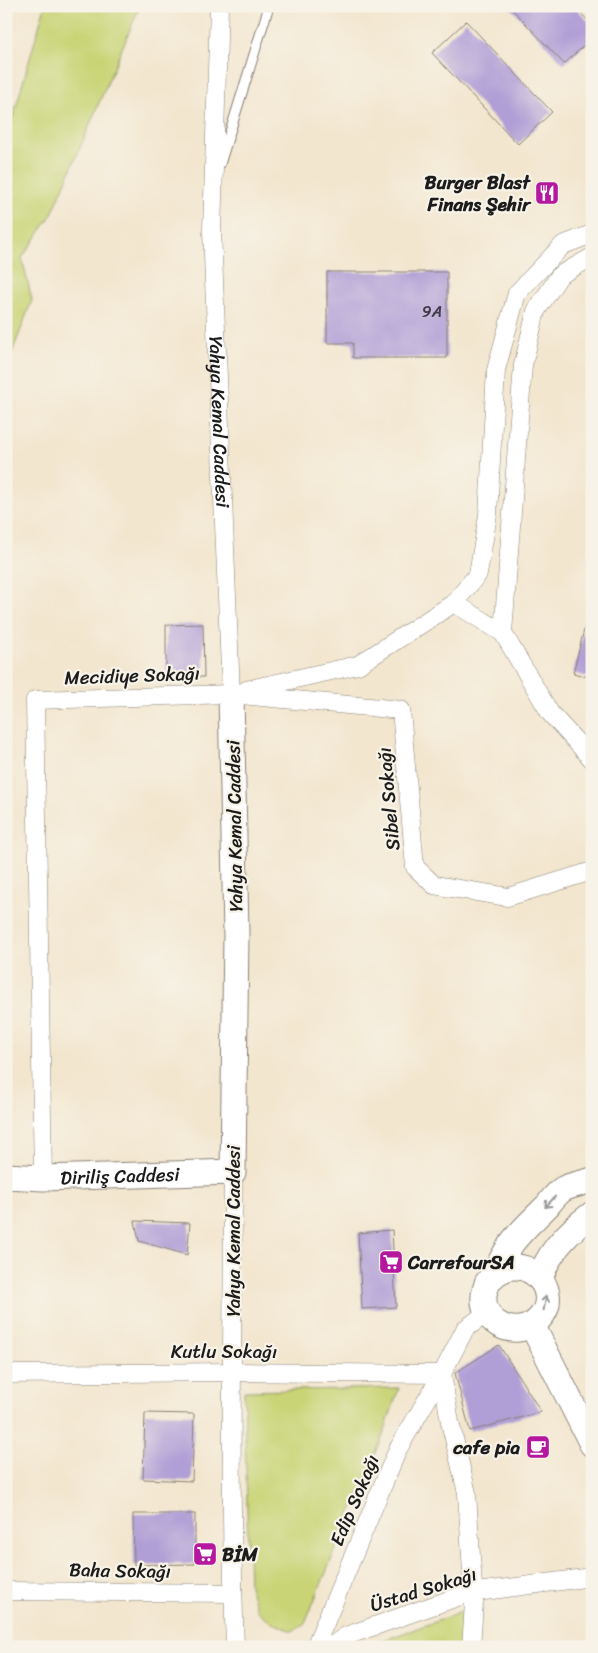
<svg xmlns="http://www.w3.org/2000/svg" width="598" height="1653" font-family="Sriracha,sans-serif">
<rect width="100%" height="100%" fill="#f7f3e8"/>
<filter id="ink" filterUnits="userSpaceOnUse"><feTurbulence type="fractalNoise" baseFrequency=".02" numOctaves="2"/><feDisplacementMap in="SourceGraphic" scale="10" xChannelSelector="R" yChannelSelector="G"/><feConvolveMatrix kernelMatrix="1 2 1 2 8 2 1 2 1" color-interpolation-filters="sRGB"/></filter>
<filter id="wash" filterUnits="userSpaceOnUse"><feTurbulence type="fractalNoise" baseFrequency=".0096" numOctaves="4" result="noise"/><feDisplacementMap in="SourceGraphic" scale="20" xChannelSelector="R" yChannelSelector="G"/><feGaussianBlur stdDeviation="1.12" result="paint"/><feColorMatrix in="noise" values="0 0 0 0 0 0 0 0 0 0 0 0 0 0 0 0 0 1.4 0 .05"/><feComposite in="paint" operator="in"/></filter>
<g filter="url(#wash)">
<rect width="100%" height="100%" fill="#f3e6cf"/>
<!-- green -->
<g fill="#c8d475" stroke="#727848">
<polygon points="45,6 140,6 52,214 22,258 32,300 6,369 6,141"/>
<polygon points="399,1388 381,1441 304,1625 292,1631 273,1623 257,1611 249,1586 244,1391"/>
<polygon points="467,1610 466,1647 365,1647"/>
</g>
<g id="blocks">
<!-- building -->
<g fill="#b09ed6">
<polygon points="509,6 574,6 592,25 592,38 564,64"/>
<polygon points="466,21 552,112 518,144 432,53"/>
<polygon points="327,272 447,272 447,358 353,358 353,343 327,343"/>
<polygon points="586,622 592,623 592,678 573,673"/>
<polygon points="203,624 204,677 166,677 166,625"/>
<polygon points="135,1221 190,1223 187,1255 139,1241"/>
<polygon points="392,1230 396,1307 362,1309 358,1233"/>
<polygon points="499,1345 541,1412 470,1431 455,1373"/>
<polygon points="145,1413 194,1414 192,1481 143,1479"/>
<polygon points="133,1514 195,1514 195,1564 134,1565"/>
</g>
</g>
</g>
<g filter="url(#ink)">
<use href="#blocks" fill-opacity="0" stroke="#888176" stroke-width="1"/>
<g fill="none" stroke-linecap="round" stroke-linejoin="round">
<defs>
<polyline id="lane" points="220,164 269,6"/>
<g id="street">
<path id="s1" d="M 219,6 L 212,231 L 231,694"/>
<polyline points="454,603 503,633 550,713 592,759"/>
<polyline points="503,633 523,365 536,311 560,275 592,257"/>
<polyline points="246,690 358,665 454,603 478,574 488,515 496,370 517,293 563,245 592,234"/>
<path d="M 233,1172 C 233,1330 229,1489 235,1647"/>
<polyline points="43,1178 35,700 231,694 401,710 415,867 434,885 508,897 592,871"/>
<polyline points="6,1374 232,1372 442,1374"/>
<polyline points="442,1374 450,1422 467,1493 474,1603 471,1647"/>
<polyline points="6,1591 233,1593"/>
<polyline points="315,1647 398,1449 442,1374 465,1329 487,1313"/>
<polyline points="330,1647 346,1636 469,1593 592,1577"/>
</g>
<g id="secondary">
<path id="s2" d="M 6,1176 L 43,1178 L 233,1172 L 236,933 L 231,694"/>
<path d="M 540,1279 C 548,1252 569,1231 592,1214"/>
<path d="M 487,1283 C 519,1242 567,1289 539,1319 C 518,1341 481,1325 484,1295 C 485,1285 492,1276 497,1268 C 503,1258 508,1247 515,1239 C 525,1227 536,1217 547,1206 C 551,1201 557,1193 563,1189 C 571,1185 583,1183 592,1180"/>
<polyline points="532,1325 592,1444"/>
</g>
</defs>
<!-- lane casing -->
<use href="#lane" stroke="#888176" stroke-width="11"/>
<!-- street casing -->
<use href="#street" stroke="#888176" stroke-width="19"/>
<!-- secondary casing -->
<use href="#secondary" stroke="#888176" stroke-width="27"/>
<!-- lane -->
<use href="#lane" stroke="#fff" stroke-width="9"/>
<!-- street -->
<use href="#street" stroke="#fff" stroke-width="18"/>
<!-- secondary -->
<use href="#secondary" stroke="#fff" stroke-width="25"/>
</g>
<!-- one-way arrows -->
<defs><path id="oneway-shaft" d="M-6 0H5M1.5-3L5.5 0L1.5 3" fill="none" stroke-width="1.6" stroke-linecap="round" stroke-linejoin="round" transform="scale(1.25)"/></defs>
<g stroke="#999">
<use href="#oneway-shaft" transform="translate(550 1202) rotate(133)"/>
<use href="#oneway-shaft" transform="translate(545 1303) rotate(-79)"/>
</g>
</g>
<!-- icons -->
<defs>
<symbol id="restaurant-square" viewBox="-11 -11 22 22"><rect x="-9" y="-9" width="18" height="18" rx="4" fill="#b5179e" stroke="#f7f3e8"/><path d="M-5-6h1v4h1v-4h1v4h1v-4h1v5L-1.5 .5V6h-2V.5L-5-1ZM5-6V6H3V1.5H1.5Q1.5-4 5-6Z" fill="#fff"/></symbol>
<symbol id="supermarket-square" viewBox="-11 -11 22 22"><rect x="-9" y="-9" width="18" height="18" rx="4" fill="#b5179e" stroke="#f7f3e8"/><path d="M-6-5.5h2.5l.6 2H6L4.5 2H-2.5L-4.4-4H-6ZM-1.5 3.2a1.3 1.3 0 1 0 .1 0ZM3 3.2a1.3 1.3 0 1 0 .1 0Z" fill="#fff"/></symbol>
<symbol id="cafe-square" viewBox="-11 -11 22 22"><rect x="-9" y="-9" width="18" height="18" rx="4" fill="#b5179e" stroke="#f7f3e8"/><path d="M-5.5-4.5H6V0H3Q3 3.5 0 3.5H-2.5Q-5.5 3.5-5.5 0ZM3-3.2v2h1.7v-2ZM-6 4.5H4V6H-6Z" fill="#fff"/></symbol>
</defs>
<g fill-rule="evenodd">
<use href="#restaurant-square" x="533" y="179" width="28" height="28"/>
<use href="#supermarket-square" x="377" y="1248" width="28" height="28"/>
<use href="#cafe-square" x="524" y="1433" width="28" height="28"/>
<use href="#supermarket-square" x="191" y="1540" width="28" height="28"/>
</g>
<g text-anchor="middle" stroke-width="4.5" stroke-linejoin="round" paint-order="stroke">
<!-- number labels -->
<g font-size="16" fill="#413c4a">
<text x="432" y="317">9A</text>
</g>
<!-- poi labels -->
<g font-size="19" font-weight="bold" fill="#1c1c1c" stroke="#f7f3e8" text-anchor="end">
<text x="530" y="189">Burger Blast<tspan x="530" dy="22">Finans Şehir</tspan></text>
<text x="408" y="1269" text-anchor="start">CarrefourSA</text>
<text x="520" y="1454">cafe pia</text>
<text x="222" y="1561" text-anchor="start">BİM</text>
</g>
<!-- street labels -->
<g font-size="19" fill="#1c1c1c" stroke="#f7f3e8">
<text dy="7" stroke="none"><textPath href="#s1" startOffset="416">Yahya Kemal Caddesi</textPath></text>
<text transform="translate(132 675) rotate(-2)" y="7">Mecidiye Sokağı</text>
<text transform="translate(388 799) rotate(-95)" y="7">Sibel Sokağı</text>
<text transform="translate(234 826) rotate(-91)" y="7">Yahya Kemal Caddesi</text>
<text dy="7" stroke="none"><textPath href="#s2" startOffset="114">Diriliş Caddesi</textPath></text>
<text transform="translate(233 1231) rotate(-90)" y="7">Yahya Kemal Caddesi</text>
<text x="224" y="1358">Kutlu Sokağı</text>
<text transform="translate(354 1500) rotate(-67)" y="7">Edip Sokağı</text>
<text transform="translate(120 1570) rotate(1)" y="7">Baha Sokağı</text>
<text transform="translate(423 1589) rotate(-17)" y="7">Üstad Sokağı</text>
</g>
</g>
<!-- margin -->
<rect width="598" height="1653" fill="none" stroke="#f7f3e8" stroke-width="25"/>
</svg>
